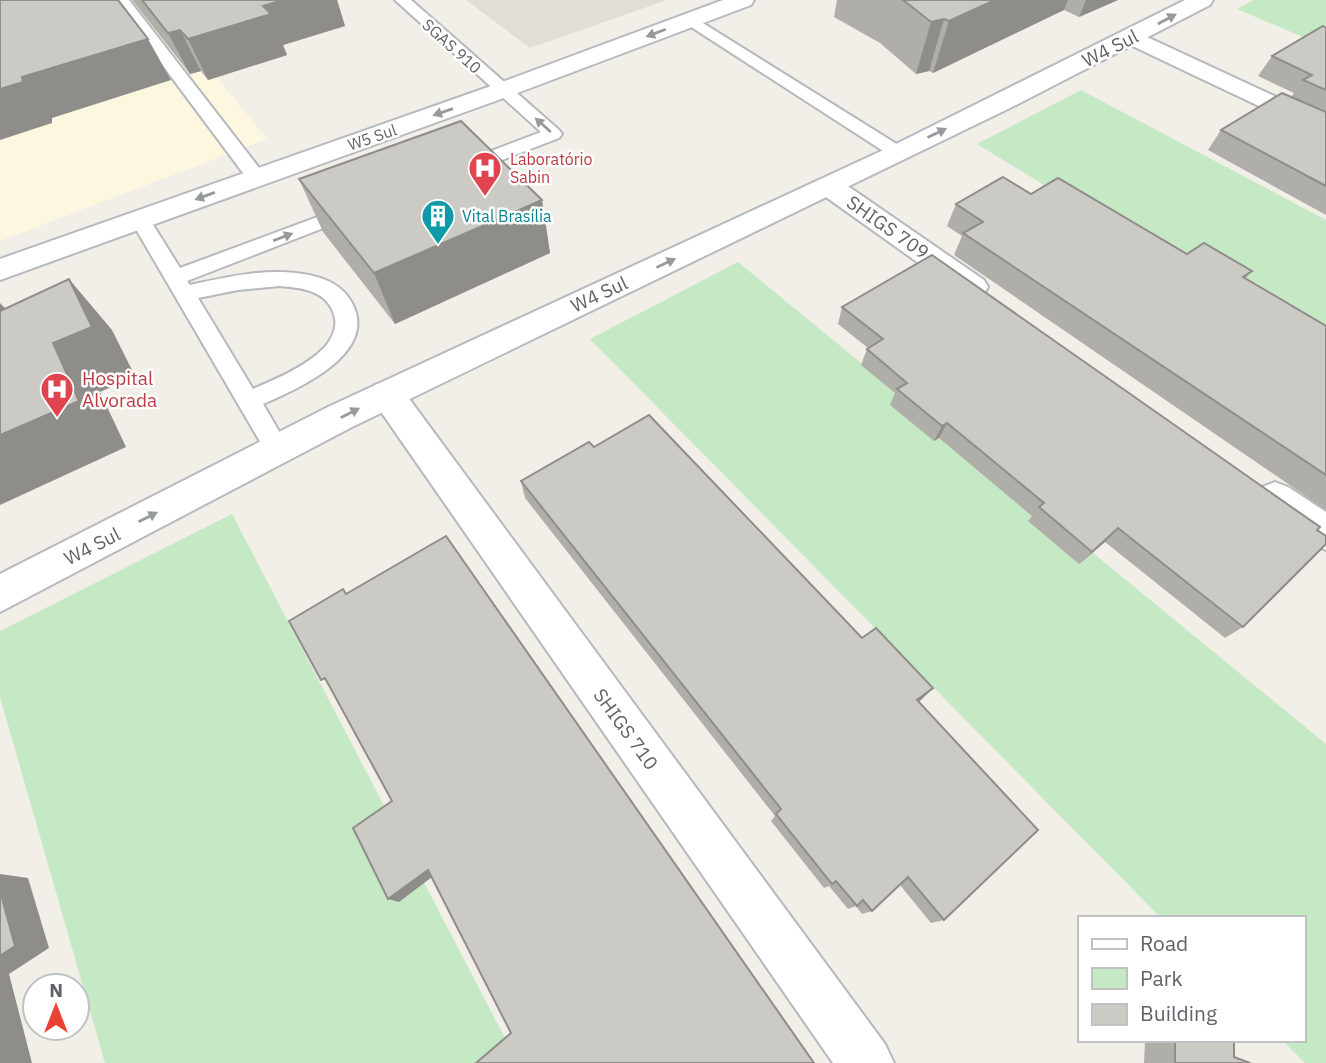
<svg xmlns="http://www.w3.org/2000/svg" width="1326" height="1063" font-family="'IBM Plex Sans',sans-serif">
<rect width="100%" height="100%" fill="#f1efe8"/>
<!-- commercial -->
<polygon fill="#fef7e0" points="0,0 154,0 267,139 0,241"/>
<!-- education -->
<polygon fill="#e1ded6" points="466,0 667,0 530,48"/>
<!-- green -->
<g fill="#c5e8c5">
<polygon points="1254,0 1326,0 1326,47 1237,9"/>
<polygon points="1081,90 1326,220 1326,357 977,144"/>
<polygon points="738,262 1326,744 1326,1063 1305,1063 1282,1040 1303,1040 1303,918 1161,918 590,339"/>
<polygon points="232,514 518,1063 105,1063 0,697 0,631"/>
</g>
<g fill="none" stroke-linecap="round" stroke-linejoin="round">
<defs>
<g id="service">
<polygon points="114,0 129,0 263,173 265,177 263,181 249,181"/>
<polygon points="395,0 411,0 559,130 562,134 559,138 471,172 457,172 455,168 457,164 541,132"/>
<polygon points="690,15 903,148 906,152 903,156 891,156 685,23 682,20 685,17"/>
<path d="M 350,205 L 357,207 L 360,211 L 357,215 L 187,281 L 190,285 C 227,277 265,268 303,274 C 323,277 342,284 352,303 C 379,353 298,389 263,404 L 290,450 L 287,457 L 278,460 L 269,457 L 130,219 L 133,215 L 147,215 L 180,268 ZM 280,286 C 304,288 329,291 335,318 C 337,329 331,340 324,348 C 305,367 278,378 253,389 L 198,298 L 238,290 Z"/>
</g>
<g id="minor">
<polygon points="1132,30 1326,120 1326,138 1124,42 1120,37 1124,32"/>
<polygon points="829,177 839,180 984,280 988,287 984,294 973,298 962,294 819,192 815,186 819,180"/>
<polygon points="387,381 399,385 885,1044 894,1063 833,1063 375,403 370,394 375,385"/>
<path d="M 1275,482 L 1288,487 L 1326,512 L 1326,550 C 1305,542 1266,518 1256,498 L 1262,487 Z"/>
</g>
<g id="secondary">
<polygon points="723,0 754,0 751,5 512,95 0,280 0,259 494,85"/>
<polygon points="1185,0 1213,0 1210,5 1010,108 352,427 0,612 0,574 328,407 890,147"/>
</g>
</defs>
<!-- service casing -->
<use href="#service" stroke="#b5b8bc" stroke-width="4"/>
<!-- minor casing -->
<use href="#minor" stroke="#b5b8bc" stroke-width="4"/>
<!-- secondary casing -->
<use href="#secondary" stroke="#b6babf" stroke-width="4"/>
<!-- service -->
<use href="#service" fill="#fff" fill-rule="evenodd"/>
<!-- minor -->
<use href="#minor" fill="#fff" fill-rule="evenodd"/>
<!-- secondary -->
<use href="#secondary" fill="#fff" fill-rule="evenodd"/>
</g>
<!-- wall -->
<g fill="#afaea9">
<polygon points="132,0 337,0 345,26 283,45 287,55 208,80 201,71 190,74"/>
<polygon points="837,0 1118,0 1079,17 1064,10 933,73 929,71 916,74 880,43 834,17"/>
<polygon points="1326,28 1326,215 1208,150 1221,130 1291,97 1294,93 1258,76 1272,56"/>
<polygon points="299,179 542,200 550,253 395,324 323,232"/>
<polygon points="1031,194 1187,254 1252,271 1246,278 1326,326 1326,510 954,255 962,236 947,226 956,204"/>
<polygon points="932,255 1243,627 1225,638 1105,542 1079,564 1028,521 1032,516 939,438 934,441 890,405 895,393 861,365 867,349 868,348 838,324 842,307"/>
<polygon points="594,447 933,688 919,702 944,920 931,923 900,885 872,911 862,914 856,906 848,909 829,886 824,888 771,821 775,816 525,498 521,481"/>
<polygon points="1145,1040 1234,1040 1234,1057 1252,1063 1144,1063"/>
</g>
<!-- shaded-wall -->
<g fill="#8f8d8a">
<polygon points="283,0 337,0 345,26 283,45 287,55 208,80 188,39 263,6"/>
<polygon points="995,0 1068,0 1064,10 933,73 949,21"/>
<polygon points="1086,0 1118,0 1079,17"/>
<polygon points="944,19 929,71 916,74 931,22"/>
<polygon points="180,30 201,71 190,74 168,33"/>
<polygon points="148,39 171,80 52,118 52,123 0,140 0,89 22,77"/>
<polygon points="542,200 550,253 395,324 374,273"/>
<polygon points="69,279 112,330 135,376 100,392 126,447 0,505 0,435"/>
<polygon points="0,303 36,340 0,318"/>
<polygon points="947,423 939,438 934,441 942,426"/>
<polygon points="1118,528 1105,542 1079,564"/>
<polygon points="933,688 922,699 907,711 917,700"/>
<polygon points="428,870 436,874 399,902 388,899"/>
<polygon points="0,874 28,878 49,948 9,974 32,1063 0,1063"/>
</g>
<!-- building -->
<g fill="#cccac5" stroke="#8f8d8a" stroke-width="2">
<polygon points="0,0 118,0 148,39 22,77 23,82 0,89"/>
<polygon points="142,0 283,0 263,6 271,14 188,39 180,30 168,33"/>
<polygon points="903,0 995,0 949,21 944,19 931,22"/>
<polygon points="1323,26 1326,28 1326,90 1303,80 1312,75 1272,56"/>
<polygon points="1282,93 1326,112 1326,186 1221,130"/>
<polygon points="461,121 542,200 374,273 299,179"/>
<polygon points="1003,177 1031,194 1058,178 1187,254 1204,243 1252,271 1243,277 1326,326 1326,475 963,233 983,222 956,204"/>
<polygon points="932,255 1320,527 1317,530 1326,536 1326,544 1243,627 1118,528 1092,552 1039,507 1044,503 947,423 942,426 897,389 907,383 867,349 883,339 842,307"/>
<polygon points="69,279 92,327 53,343 79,401 0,435 0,311"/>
<polygon points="649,415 862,638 876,628 933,688 917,700 1038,830 944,920 908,877 872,911 863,900 857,906 836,881 832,884 776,814 781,809 521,481 589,442 594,447"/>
<polygon points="446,536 814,1063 476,1063 511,1033 428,870 388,899 353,828 392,801 325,678 321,680 289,621 343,589 346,594"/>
<polygon points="0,891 15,946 0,956"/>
<polygon points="1175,1040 1234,1040 1234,1057 1250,1063 1175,1063"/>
</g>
<!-- one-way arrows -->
<defs><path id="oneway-solid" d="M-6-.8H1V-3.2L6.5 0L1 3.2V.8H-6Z" transform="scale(1.75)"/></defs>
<g fill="#979a9d">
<use href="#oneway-solid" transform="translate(1167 19) rotate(-28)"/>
<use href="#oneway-solid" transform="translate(656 33) rotate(159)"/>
<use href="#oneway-solid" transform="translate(443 112) rotate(161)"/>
<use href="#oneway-solid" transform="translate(543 125) rotate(-138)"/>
<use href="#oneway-solid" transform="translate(937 133) rotate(-26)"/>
<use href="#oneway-solid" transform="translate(205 196) rotate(160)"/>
<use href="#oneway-solid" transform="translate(283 237) rotate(-21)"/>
<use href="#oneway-solid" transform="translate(666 263) rotate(-25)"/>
<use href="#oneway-solid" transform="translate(350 413) rotate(-27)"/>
<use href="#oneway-solid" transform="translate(148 517) rotate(-27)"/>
</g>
<!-- icons -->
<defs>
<symbol id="hospital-pin" viewBox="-11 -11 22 30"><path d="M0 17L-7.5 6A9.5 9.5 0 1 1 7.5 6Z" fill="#e0444e" stroke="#fff"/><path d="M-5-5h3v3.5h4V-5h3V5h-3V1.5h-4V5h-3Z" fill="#fff"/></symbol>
<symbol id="building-pin" viewBox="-11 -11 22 30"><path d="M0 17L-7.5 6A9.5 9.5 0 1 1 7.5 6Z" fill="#0f9aa8" stroke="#fff"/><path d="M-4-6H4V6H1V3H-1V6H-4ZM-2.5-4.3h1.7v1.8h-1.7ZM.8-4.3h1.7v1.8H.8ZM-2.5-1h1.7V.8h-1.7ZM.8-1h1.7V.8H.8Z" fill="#fff"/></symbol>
</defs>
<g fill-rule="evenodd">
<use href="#hospital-pin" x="466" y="149" width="38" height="52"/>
<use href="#building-pin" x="419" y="197" width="38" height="52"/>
<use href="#hospital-pin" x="38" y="370" width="38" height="52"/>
</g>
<g text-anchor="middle" stroke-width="5" stroke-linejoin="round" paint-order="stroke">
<!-- far-street labels -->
<g font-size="16" fill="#5f6368" stroke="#fff">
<text transform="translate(452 46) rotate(42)" y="6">SGAS 910</text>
<text transform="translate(372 137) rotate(-19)" y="6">W5 Sul</text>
</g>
<!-- far-health labels -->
<g font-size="16" fill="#be3a42" stroke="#fff" text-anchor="start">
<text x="510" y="165">Laboratório<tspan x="510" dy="18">Sabin</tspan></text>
</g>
<!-- far-culture labels -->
<g font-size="16" fill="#0d838f" stroke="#fff" text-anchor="start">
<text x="462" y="222">Vital Brasília</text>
</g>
<!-- street labels -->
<g font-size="19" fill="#5f6368" stroke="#fff">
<text transform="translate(1110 48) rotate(-27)" y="7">W4 Sul</text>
<text transform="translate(888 227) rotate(35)" y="7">SHIGS 709</text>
<text transform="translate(599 294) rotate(-25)" y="7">W4 Sul</text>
<text transform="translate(92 546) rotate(-27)" y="7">W4 Sul</text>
<text transform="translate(626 729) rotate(54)" y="7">SHIGS 710</text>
</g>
<!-- health labels -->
<g font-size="19" fill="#be3a42" stroke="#fff" text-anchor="start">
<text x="82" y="385">Hospital<tspan x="82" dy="22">Alvorada</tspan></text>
</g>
</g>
<!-- legend -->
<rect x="1078" y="916" width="228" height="126" fill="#ffffff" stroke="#bfc1c3" stroke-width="2"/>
<rect x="1092" y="939" width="35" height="10" fill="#ffffff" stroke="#bfc1c3" stroke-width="2"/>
<text x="1140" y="951" font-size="21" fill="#5f6368">Road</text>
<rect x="1092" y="968" width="35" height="21" fill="#c5e8c5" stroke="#bfc1c3" stroke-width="2"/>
<text x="1140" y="986" font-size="21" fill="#5f6368">Park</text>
<rect x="1092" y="1004" width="35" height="21" fill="#cccac5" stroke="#bfc1c3" stroke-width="2"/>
<text x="1140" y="1021" font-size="21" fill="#5f6368">Building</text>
<!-- north arrow -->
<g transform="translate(56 1007)"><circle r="33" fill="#ffffff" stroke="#bfc1c3" stroke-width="2"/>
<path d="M0-5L12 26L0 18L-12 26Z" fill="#ea4335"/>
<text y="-10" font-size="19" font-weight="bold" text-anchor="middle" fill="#5f6368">N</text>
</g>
</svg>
